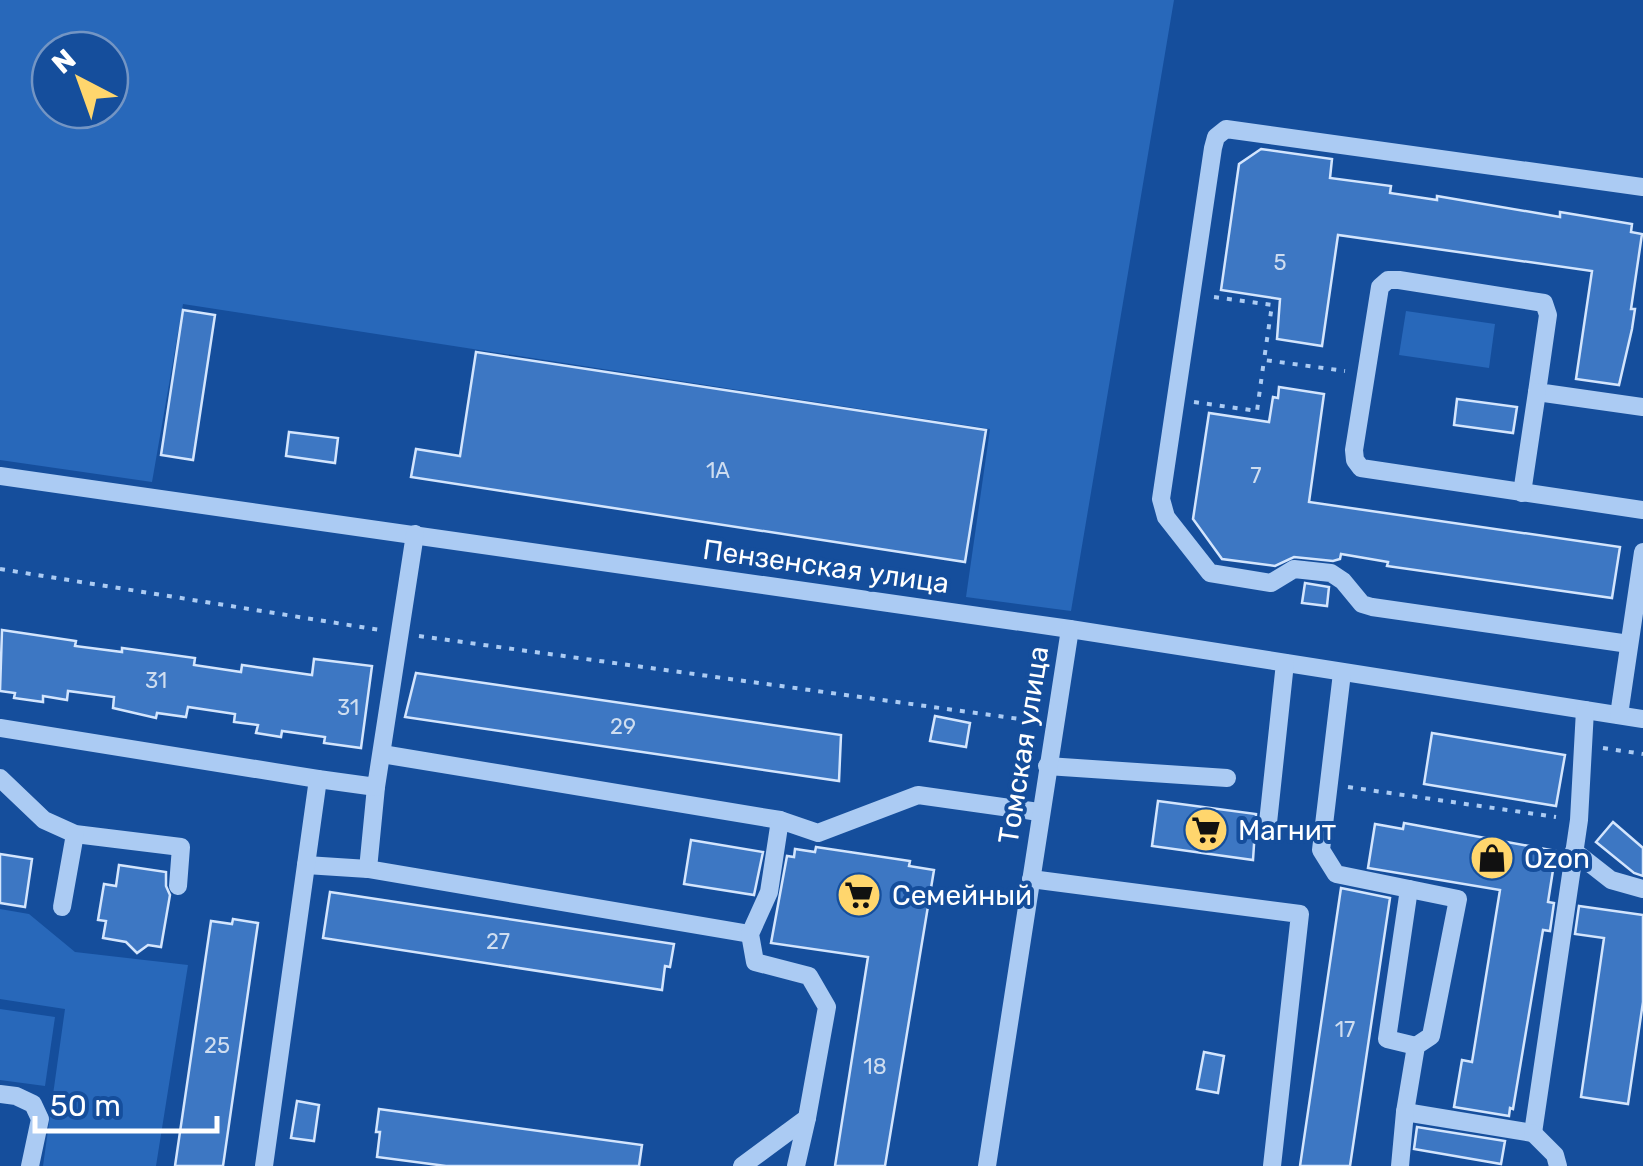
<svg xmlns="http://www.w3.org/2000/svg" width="1643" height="1166" font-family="Rubik,sans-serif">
<rect width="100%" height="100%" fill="#154e9c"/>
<!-- green -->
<g fill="#2868ba" fill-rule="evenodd">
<path d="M 0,0 L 1174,0 L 1071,611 L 966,597 L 990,429 L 183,304 L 152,482 L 0,460 ZM 50,50 L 110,50 L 110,110 L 50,110 Z"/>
<polygon points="1406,311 1495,324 1489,368 1399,355"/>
<polygon points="0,909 29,914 75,952 188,965 156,1166 43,1166 65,1009 0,999"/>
<polygon points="0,1009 55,1017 45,1086 0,1080"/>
</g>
<!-- building -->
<g fill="#3d77c3" stroke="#d3e5fd" stroke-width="2.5">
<polygon points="1261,149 1332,159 1330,178 1391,186 1390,193 1437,200 1437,196 1560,217 1560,212 1632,224 1631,232 1642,234 1631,309 1635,309 1632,329 1619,385 1576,379 1592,271 1338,235 1322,346 1277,339 1280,299 1221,290 1239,164"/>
<polygon points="183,310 215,315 193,460 161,455"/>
<polygon points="476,352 986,430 965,562 411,477 416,449 460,456"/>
<polygon points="1279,387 1324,394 1309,502 1620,547 1612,598 1387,566 1388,562 1341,554 1340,559 1333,561 1294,557 1275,566 1222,559 1193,519 1209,413 1269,422 1273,397 1278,398"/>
<polygon points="1457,399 1517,407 1513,433 1454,425"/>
<polygon points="289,432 338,438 335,463 286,456"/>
<polygon points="1305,583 1329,587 1327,606 1302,603"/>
<polygon points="2,630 76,641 75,646 122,652 122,648 195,658 194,665 241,672 242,665 312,675 314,659 372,666 361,748 324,743 325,737 282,731 281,737 256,733 258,725 234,722 235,714 188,707 186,717 157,713 156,718 113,708 114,697 68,691 67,700 43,696 43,702 14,698 15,693 0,691"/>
<polygon points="416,673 841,735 839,781 405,717"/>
<polygon points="935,716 970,723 966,747 930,741"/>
<polygon points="1432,733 1565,755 1556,806 1424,784"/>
<polygon points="1158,801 1256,814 1253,860 1152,846"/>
<polygon points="1613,822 1643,848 1643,876 1634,873 1596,842"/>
<polygon points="1404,823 1556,851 1548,902 1554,903 1550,931 1543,930 1513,1109 1510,1108 1509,1116 1454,1107 1462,1060 1472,1062 1500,890 1368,868 1375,824 1403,829"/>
<polygon points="691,840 763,852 754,895 684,884"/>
<polygon points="816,847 910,861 909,866 934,870 885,1166 835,1166 868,957 771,943 787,856 794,857 795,849 815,852"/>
<polygon points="0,854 32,859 25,907 0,903"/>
<polygon points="119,865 166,872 166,886 170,895 161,947 148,945 137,953 126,942 103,938 106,921 98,920 104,884 116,886"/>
<polygon points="1341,888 1390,898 1350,1166 1300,1166"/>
<polygon points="330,892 674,944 670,967 665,966 662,990 323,938"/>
<polygon points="1579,906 1643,915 1643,1002 1628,1104 1581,1097 1604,938 1575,934"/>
<polygon points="233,919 258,923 223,1166 175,1166 211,921 232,924"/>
<polygon points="1204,1052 1224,1056 1218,1093 1197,1089"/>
<polygon points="297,1101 319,1105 314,1141 291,1138"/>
<polygon points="379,1109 642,1145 639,1166 446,1166 377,1157 380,1132 376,1132"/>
<polygon points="1417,1127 1505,1141 1501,1164 1414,1149"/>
</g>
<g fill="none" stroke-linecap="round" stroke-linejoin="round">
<!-- path -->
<g stroke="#abcbf3" stroke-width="4" stroke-dasharray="5 8" stroke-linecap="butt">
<polyline points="1214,297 1272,305 1264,360 1345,371"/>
<polyline points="1194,402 1257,411 1264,360"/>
<polyline points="0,569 380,630"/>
<polyline points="419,636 1034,721"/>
<polyline points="1603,748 1643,754"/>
<polyline points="1348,787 1556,817"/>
</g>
<!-- minor -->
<g stroke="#abcbf3" stroke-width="18">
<polyline points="1643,407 1537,392 1548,315 1544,303 1399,280 1388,280 1380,287 1354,450 1355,460 1361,468 1643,510"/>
<polyline points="0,476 1070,629 1643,719"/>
<polyline points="1522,493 1537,392"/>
<polyline points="1629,644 1372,607 1362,604 1343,581 1331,573 1294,569 1271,583 1210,573 1166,517 1161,499 1213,148 1216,137 1226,129 1643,187"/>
<polyline points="1342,673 1321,850 1336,874 1458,899 1431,1036 1416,1046 1405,1112 1533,1133 1579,820 1585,710"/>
<polyline points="1619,715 1643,552"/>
<polyline points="0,728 318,779"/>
<polyline points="382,754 780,820"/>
<polyline points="1047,766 1227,778"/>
<polyline points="0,778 44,820 75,834 181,847 178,886"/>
<polyline points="376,787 368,869 750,934"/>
<polyline points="1267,832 1285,663"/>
<polyline points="1574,851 1611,880 1643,889"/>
<polyline points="306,865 368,869"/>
<polyline points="1031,879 1300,914 1272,1166"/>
<polyline points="1409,889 1387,1039 1416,1046"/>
<polyline points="62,907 75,834"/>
<polyline points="0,1094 16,1096 33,1104 40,1119 30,1166"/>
<polyline points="1533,1133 1555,1155 1558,1166"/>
<polyline points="264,1166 318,779 376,787 415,534"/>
<polyline points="742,1166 807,1118 827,1007 809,976 755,962 750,934 769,892 780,820 818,833 918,795 1039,812"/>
<polyline points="796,1166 807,1118"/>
<polyline points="987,1166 1070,629"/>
<polyline points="1400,1166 1405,1112"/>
</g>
</g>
<!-- icons -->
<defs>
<symbol id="supermarket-disc" viewBox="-11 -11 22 22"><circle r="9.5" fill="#ffd66d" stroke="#154e9c"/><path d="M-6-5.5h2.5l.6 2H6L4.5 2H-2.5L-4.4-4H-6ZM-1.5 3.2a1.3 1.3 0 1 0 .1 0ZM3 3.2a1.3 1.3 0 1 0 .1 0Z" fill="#111"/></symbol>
<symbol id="shop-disc" viewBox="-11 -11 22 22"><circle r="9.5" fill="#ffd66d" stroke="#154e9c"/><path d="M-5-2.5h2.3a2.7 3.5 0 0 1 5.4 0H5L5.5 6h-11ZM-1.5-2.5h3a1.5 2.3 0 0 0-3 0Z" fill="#111"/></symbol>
</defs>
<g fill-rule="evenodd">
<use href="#supermarket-disc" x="1181" y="805" width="50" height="50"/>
<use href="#shop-disc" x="1467" y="833" width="50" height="50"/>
<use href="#supermarket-disc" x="834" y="870" width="50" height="50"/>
</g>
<g text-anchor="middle" stroke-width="8" stroke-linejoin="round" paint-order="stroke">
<!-- number labels -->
<g font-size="22" fill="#ceddf0">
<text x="1280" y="270">5</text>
<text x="718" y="478">1А</text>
<text x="1256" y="483">7</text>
<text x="156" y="688">31</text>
<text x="348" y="715">31</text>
<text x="623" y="734">29</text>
<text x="498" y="949">27</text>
<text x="1345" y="1037">17</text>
<text x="217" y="1053">25</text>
<text x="875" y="1074">18</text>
</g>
<!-- street labels -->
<g font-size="28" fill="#fff" stroke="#154e9c">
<text transform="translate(826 566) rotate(8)" y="10">Пензенская улица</text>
<text transform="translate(1023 745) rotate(-81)" y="10">Томская улица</text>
</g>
<!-- poi labels -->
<g font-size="28" fill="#fff" stroke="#154e9c" text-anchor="start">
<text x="1238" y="840">Магнит</text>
<text x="1524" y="868">Ozon</text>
<text x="892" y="905">Семейный</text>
</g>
</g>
<!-- north arrow -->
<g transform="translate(80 80) rotate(319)"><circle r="48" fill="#154e9c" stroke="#7395c4" stroke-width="2.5"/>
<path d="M0-8L18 38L0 25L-18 38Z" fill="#ffd66d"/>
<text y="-15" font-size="28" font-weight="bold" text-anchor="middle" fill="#ffffff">N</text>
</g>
<!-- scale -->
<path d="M35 1116v15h182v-15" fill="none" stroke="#ffffff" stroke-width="5"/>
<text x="50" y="1116" font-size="30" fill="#ffffff" stroke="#154e9c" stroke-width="8" paint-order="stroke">50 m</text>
</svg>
